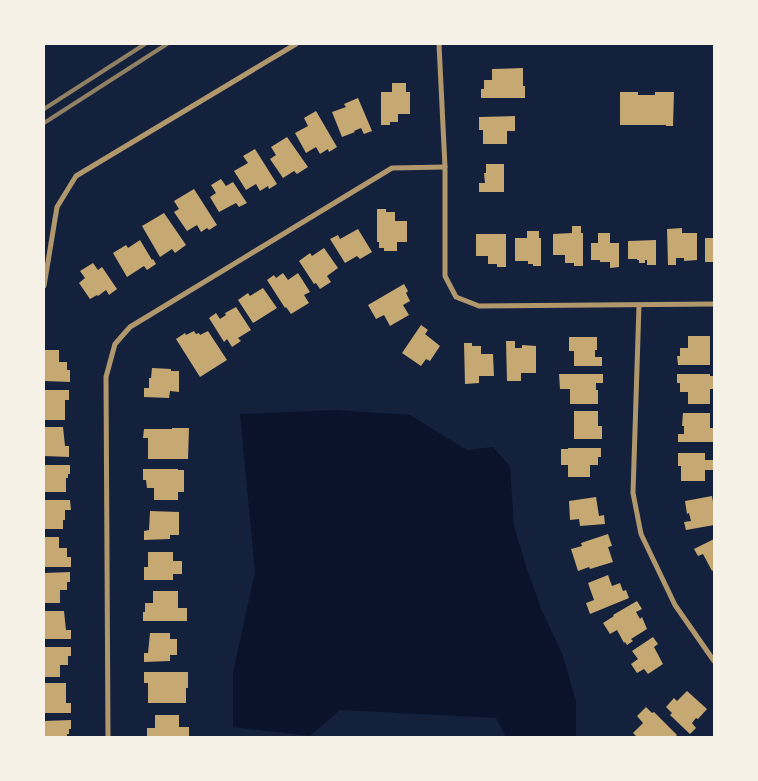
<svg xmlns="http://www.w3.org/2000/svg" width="758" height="781" font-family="Karla,sans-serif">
<rect width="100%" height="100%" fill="#14213d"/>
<!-- water -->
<polygon fill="#0b132b" points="336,410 410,415 467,450 493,447 510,466 514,527 528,572 542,611 562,653 576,701 576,737 506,737 496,718 340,710 310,736 233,727 233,672 255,572 240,414"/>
<!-- building -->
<g fill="#c6a872">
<polygon points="523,68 523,86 525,86 525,98 481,98 481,89 484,89 484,80 492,80 492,69"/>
<polygon points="392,83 406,83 406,92 410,92 410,114 398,114 398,122 390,122 390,125 381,125 381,92 392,92"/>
<polygon points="620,92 638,92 638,95 655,95 655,92 674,92 673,126 666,126 666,125 620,125"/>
<polygon points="358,98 372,131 364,134 361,128 354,131 355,132 342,137 332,112 346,107 344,104"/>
<polygon points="316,111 337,147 329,152 328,149 320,154 316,147 306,153 295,133 308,126 304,118"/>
<polygon points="515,116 515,131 507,131 507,144 483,144 483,130 479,130 479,117"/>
<polygon points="287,137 308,167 297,174 294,171 283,178 270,159 276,155 271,147"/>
<polygon points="255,149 277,184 269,189 268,186 260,191 256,184 246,190 234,171 248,163 243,156"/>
<polygon points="486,164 504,164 504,192 479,192 479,183 485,183 484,173 486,173"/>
<polygon points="221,179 226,186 233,182 247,203 239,207 236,203 219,212 210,197 216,193 211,185"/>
<polygon points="194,189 217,225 209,230 207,228 201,232 197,225 187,231 174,212 179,209 174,201"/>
<polygon points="377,209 386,209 386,212 395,212 395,221 407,221 407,242 397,242 397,251 384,251 384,248 379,248 379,242 377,242"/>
<polygon points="164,213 186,245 175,253 172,249 160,257 142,226"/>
<polygon points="572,226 581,226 581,233 583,233 583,266 574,266 574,263 565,263 565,255 553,255 553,234 572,233"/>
<polygon points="682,228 682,233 697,233 697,260 684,261 684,258 676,258 676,265 668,265 667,229"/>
<polygon points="358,229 372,252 360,259 357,256 345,263 330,239 338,235 340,239"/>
<polygon points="527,231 539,231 539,238 541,238 541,266 533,266 533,264 528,264 528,261 515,261 515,238 527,238"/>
<polygon points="598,233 610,233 610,243 619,243 619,267 610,268 610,262 600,262 600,260 591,260 591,243 598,243"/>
<polygon points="476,234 506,234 506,267 497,267 497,264 488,264 488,256 476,256"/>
<rect x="705" y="238" width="9" height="24"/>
<polygon points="140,240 152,260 153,259 156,264 147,270 144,266 127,277 113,253 126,245 128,248"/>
<polygon points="656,240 656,265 647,265 647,260 645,260 645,263 639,263 639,260 637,260 637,259 628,259 628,241"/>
<polygon points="324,248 338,268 327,276 331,282 320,289 316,283 314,284 299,261 310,253 312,256"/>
<polygon points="93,263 98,270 102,267 117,289 109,295 106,290 98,296 97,295 90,299 79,283 85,278 80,271"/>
<polygon points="283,273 288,280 298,273 310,292 304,295 309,303 291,314 286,307 285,308 267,280 274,275 276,278"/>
<polygon points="404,284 408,291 406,293 410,301 403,305 409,315 390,326 384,315 376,319 368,305"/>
<polygon points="263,288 277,308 253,323 238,300 248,293 250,296"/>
<polygon points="236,307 251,330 238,338 241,341 232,347 227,339 224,342 209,318 216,313 220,319 226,315 225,313"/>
<polygon points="421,325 428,330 425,334 440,346 430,361 426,359 421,366 402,353"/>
<polygon points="194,331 196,334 199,333 200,335 208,331 227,360 200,377 176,339 185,333 186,335"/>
<polygon points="688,336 710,336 710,365 678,365 677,356 680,356 680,348 688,348"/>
<polygon points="569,337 597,337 597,350 595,350 595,357 602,357 602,366 574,366 574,351 569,351"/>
<polygon points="506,341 515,341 515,348 522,348 522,345 536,346 536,373 521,373 521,381 507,381"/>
<polygon points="464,343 472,343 472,346 481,346 481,354 493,354 494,376 479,376 479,383 465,384"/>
<polygon points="44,350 59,350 59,362 67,362 67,370 70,370 70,382 44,381"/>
<polygon points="152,368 171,369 171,371 179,371 179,392 170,391 169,398 144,397 144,388 149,388 149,378 151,378"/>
<polygon points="559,374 603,374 603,383 596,383 596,390 598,390 598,404 570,404 570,389 560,389"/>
<polygon points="677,374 710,374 710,376 714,376 714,389 710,389 710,404 688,404 688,392 680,392 680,383 677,383"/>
<polygon points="44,390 69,390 69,400 65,400 65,420 44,420"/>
<polygon points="574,411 598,411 598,426 602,426 602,439 574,439"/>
<polygon points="683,413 710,413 710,428 713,428 713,442 678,442 678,434 684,434 684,426 682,426"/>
<polygon points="44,427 63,427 65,446 69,446 69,457 44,456"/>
<polygon points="172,428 189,428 188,459 148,459 148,438 143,438 144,429 172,429"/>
<polygon points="568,448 601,448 601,457 598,457 598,465 590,465 590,477 568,477 568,465 561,465 561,449 568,449"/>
<polygon points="678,453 705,453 705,460 714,460 714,470 705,470 705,481 681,481 681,466 678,466"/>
<polygon points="44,465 70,465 70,474 68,474 68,478 66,478 66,492 44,492"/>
<polygon points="143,469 178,469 178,470 184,470 184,492 178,492 178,500 154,500 154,488 147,488 146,480 143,480"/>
<polygon points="712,496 714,508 714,525 686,530 684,522 691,521 689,513 687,514 685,501"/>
<polygon points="596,497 599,516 604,515 605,524 580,526 579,519 570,520 569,501"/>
<polygon points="44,500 70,500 71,510 65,510 65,520 63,520 63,529 44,529"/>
<polygon points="150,511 179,512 179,535 170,535 170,539 144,540 144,531 149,530"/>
<polygon points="608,534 612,546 608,547 613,562 590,569 589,567 578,571 571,549 582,546 581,543"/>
<polygon points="44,537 59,537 59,548 67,548 67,557 71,557 71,567 44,567"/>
<polygon points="714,539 714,570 712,571 703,554 698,556 694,549"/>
<polygon points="148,552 173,552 173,561 182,561 182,574 173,574 173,580 144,580 144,567 148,567"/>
<polygon points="70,572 70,582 67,582 67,590 60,590 60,603 44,603 44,573"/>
<polygon points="608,575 612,586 620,583 623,591 626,590 629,598 590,614 586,603 594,600 588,583"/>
<polygon points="153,591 178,591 178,608 187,608 187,621 143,621 143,612 145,612 145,603 153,603"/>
<polygon points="637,601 642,609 636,612 640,619 642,617 647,629 631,639 633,641 627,645 625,642 624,643 617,630 610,634 603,623 614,616 613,615"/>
<polygon points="44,611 64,611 66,630 71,630 71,639 44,639"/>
<polygon points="150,633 170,633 170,639 177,639 177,655 170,655 170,661 144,662 144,653 148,653"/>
<polygon points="653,637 658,644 654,647 663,664 648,674 644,669 637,673 631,664 638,659 632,651"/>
<polygon points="44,647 71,647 71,656 68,656 68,665 60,665 60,677 44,677"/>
<polygon points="144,672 188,672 188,688 186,688 186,703 148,703 148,683 144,683"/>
<polygon points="44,683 66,683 66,703 71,703 71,713 44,713"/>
<polygon points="687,691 707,709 698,719 696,718 692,723 696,728 690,734 670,715 672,713 666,707 674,698 677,701"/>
<polygon points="646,707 652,713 654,712 677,735 675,737 637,737 633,733 643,723 637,716"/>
<polygon points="155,715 179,715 179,727 189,727 189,737 147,737 147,728 155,728"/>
<polygon points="71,720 71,729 69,729 69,734 67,734 67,737 44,737 44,721"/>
</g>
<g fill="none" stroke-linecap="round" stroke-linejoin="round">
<!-- minor -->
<g stroke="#b1986c" stroke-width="5">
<polyline points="439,44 445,167 445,276 456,297 479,306 714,304"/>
<polyline points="44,286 57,207 76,176 296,44"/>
<polyline points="639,305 633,493 641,534 675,605 714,661"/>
<polyline points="108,737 106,377 115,344 130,327 392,168 445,167"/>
</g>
<!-- rail -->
<g stroke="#918062" stroke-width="4">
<polyline points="44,109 145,44"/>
<polyline points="44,123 167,44"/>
</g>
</g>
<!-- border -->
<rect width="758" height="781" fill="none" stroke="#f6f1e7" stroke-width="90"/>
</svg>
